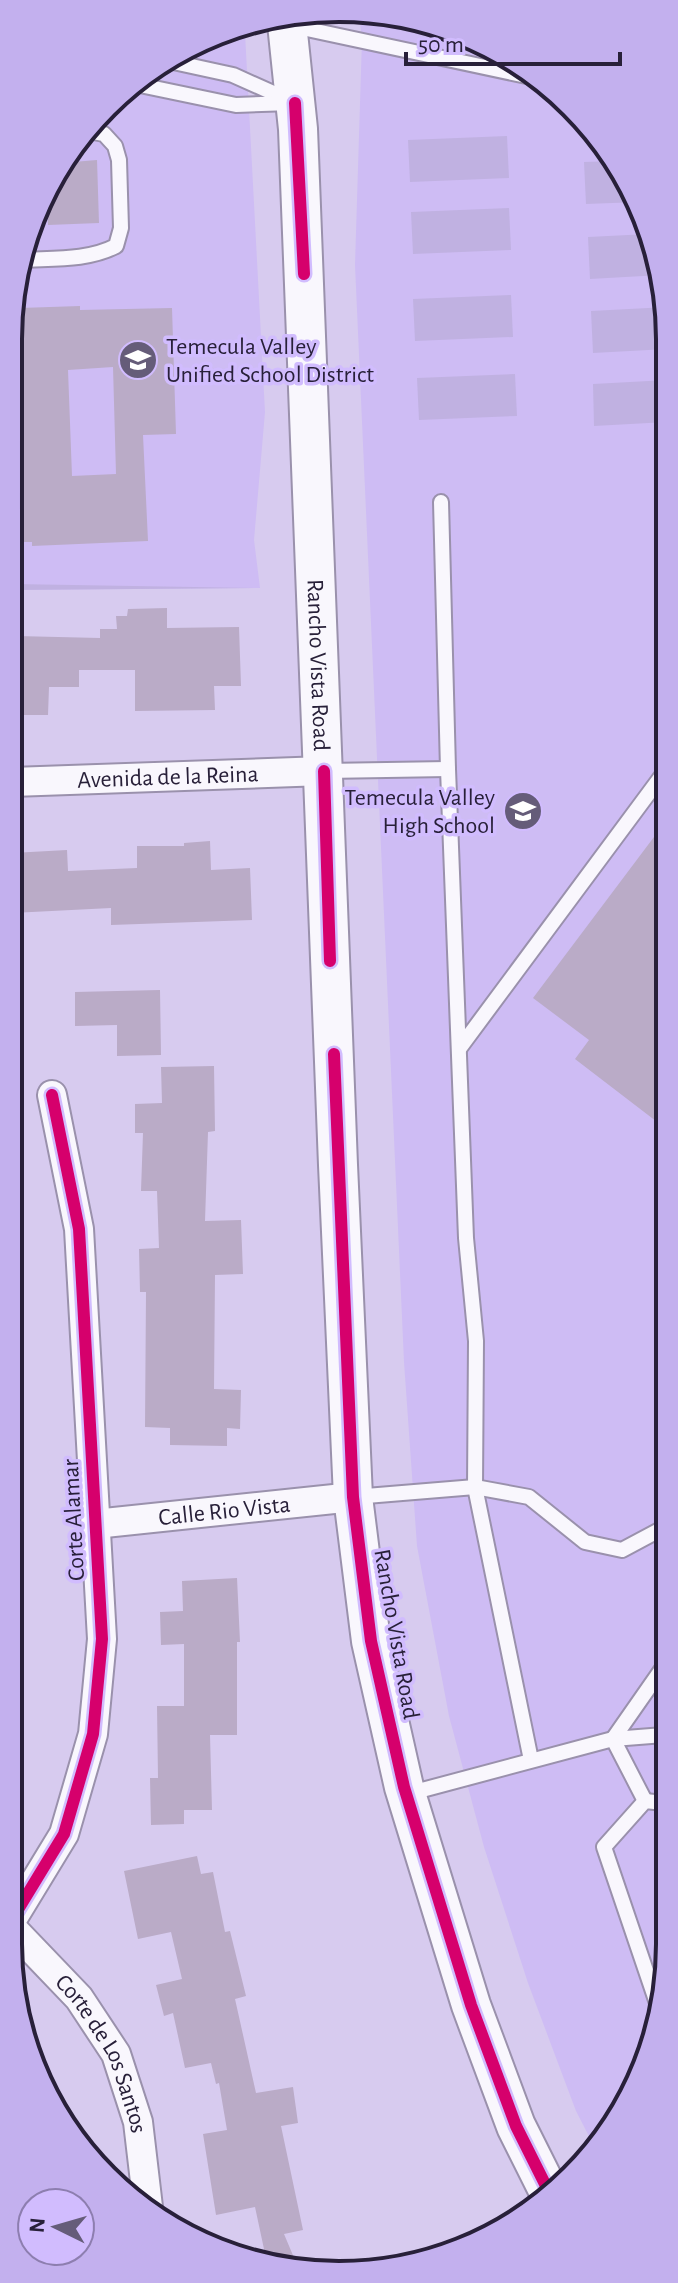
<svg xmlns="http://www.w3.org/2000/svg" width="678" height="2283" font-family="'Alegreya Sans',sans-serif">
<rect width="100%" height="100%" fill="#d7cbef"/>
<!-- built -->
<g fill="#cebcf4">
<polygon points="359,14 404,14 505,53 588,120 636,193 667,296 664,2009 614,2128 595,2148 576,2111 528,1983 484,1847 449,1716 417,1546 404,1362 355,265 362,39"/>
<polygon points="235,31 245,33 265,412 254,540 260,588 13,590 14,274 64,155 155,64"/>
</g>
<!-- green -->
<g fill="#c0b1e1">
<polygon points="507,136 509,178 410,182 408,140"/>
<polygon points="615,161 636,193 639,202 586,204 584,162"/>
<polygon points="509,208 511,250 413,254 411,212"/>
<polygon points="648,234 661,275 590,279 588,237"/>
<polygon points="511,295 513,337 415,341 413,299"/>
<polygon points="667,307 667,349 593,353 591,311"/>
<polygon points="515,374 517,416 419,420 417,378"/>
<polygon points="667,380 667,422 594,426 593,384"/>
<polygon points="13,584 254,588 13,590"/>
</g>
<!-- building -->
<g fill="#baabc7" fill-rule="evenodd">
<polygon points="97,160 99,223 48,225 47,197 61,163"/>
<path d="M 80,306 L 80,310 L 172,308 L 176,434 L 143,435 L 148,541 L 32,546 L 32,542 L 13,542 L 14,401 L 24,400 L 20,308 ZM 113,367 L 116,474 L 72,476 L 68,370 Z"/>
<polygon points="167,608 167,628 239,627 241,686 214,686 215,710 135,711 135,670 79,670 79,687 49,687 48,715 15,715 16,636 100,638 100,629 117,629 116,616 127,616 128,609"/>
<polygon points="666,821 665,1106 665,1128 575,1059 589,1040 533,998"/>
<polygon points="210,841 211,870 250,868 252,920 111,925 111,908 12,913 12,853 67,850 68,871 137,868 137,846 184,846 184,843"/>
<polygon points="160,990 161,1055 117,1056 117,1025 75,1026 75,992"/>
<polygon points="214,1066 215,1131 208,1132 205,1221 241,1220 243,1274 215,1275 214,1389 241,1390 240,1429 227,1428 227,1446 170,1445 170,1428 145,1427 146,1292 140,1292 139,1249 159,1248 157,1191 141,1191 143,1133 135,1133 135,1104 162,1103 161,1067"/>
<polygon points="237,1578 240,1642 237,1642 237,1735 210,1735 212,1810 184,1810 184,1824 151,1825 150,1778 158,1778 157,1706 184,1706 184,1644 161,1645 160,1612 183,1611 182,1581"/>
<polygon points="197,1856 201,1874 213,1872 225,1932 230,1931 246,1996 235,1999 256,2093 293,2087 298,2123 281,2126 303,2230 284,2234 300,2272 267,2263 255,2207 216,2215 203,2134 227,2130 219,2083 216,2084 211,2063 185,2068 173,2013 164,2016 156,1985 182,1979 171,1932 138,1939 124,1871"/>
</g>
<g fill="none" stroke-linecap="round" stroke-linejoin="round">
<defs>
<g id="lane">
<polyline points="288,25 536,78"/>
<polyline points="164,60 233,75 291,101"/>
<polyline points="135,84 236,105 292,103"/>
<path d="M 20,260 C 52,258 87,261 116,246 L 121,228 L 119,160 L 115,146 L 104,134 L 88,131"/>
<polyline points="441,502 448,769 466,1238 476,1341 475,1487 531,1760"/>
<polyline points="325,771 448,769"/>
<polyline points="459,1049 666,770"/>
<polyline points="354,1497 475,1487 529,1497 585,1542 622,1550 665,1527"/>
<polyline points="613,1739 664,1666"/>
<polyline points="613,1739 664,1735"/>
<polyline points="407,1794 613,1739 645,1801"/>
<polyline points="661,2015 604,1847 645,1801 664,1803"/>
</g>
<g id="street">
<path id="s1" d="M 12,782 L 324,771"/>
<path id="s2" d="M 95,1524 L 353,1497"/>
<path id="s3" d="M 9,1925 L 79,1998 L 116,2054 L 138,2122 L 148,2207"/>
<polyline points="8,1926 64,1834 93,1734 102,1639 79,1229 52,1095"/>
</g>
<g id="secondary">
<path id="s4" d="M 286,14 L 298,129 L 338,1165 L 353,1497 L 371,1641 L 404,1787 L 471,2005 L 516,2126 L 551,2196"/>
</g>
</defs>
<!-- lane casing -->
<use href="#lane" stroke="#9a91ac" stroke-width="18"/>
<!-- street casing -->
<use href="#street" stroke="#9a91ac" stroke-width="32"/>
<!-- secondary casing -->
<use href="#secondary" stroke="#9a91ac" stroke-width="42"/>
<!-- lane -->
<use href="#lane" stroke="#f9f7fd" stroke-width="14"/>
<!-- street -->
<use href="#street" stroke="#f9f7fd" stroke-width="28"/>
<!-- secondary -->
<use href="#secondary" stroke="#f9f7fd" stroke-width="38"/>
<defs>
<g id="cycleway">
<polyline points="295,103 304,274"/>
<polyline points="324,771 330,961"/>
<polyline points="334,1054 353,1497 371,1641 404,1787 471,2005 516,2126 551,2196"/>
<polyline points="8,1926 64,1834 93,1734 102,1639 79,1229 52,1095"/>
</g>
</defs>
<!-- cycleway casing -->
<use href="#cycleway" stroke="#d1bcfe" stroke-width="17"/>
<!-- cycleway -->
<use href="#cycleway" stroke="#d6006c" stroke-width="12"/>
</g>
<!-- icons -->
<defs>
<symbol id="school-disc" viewBox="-11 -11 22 22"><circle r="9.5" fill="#655c79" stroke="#d1bcfe"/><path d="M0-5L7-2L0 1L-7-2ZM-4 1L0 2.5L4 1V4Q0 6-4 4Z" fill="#fff"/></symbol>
</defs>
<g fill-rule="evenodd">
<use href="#school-disc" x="116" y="338" width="44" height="44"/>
<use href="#school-disc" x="501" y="789" width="44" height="44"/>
</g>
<g text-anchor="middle" stroke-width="7" stroke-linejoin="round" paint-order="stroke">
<!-- poi labels -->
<g font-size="24" fill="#282039" stroke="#d1bcfe" text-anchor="start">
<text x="166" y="354">Temecula Valley<tspan x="166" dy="28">Unified School District</tspan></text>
<text x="495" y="805" text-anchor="end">Temecula Valley<tspan x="495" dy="28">High School</tspan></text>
</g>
<!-- street labels -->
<g font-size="24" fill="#282039" stroke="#d1bcfe">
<text dy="8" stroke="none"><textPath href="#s4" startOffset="652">Rancho Vista Road</textPath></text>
<text dy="8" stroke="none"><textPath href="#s1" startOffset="156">Avenida de la Reina</textPath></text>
<text dy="8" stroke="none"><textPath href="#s2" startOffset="130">Calle Rio Vista</textPath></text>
<text transform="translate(73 1520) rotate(-93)" y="8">Corte Alamar</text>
<text transform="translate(397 1634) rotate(80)" y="8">Rancho Vista Road</text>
<text dy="8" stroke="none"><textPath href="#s3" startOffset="162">Corte de Los Santos</textPath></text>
</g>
</g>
<!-- crop -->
<path d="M0 0H678V2283H0ZM339 22H339A317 317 0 0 1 656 339V1944A317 317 0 0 1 339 2261H339A317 317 0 0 1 22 1944V339A317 317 0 0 1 339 22Z" fill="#c3b0ee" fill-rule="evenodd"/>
<path fill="none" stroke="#282039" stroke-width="4" d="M339 22H339A317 317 0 0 1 656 339V1944A317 317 0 0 1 339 2261H339A317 317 0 0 1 22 1944V339A317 317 0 0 1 339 22Z"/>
<!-- north arrow -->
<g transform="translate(56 2227) rotate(275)"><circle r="38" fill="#d1bcfe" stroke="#8d7eaf" stroke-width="2"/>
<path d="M0-6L14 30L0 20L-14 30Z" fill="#655c79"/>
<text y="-12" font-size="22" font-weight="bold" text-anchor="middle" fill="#282039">N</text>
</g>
<!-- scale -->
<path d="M406 52v12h214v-12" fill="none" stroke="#282039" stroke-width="4"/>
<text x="418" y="52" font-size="24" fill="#282039" stroke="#d1bcfe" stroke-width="6" paint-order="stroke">50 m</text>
</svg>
